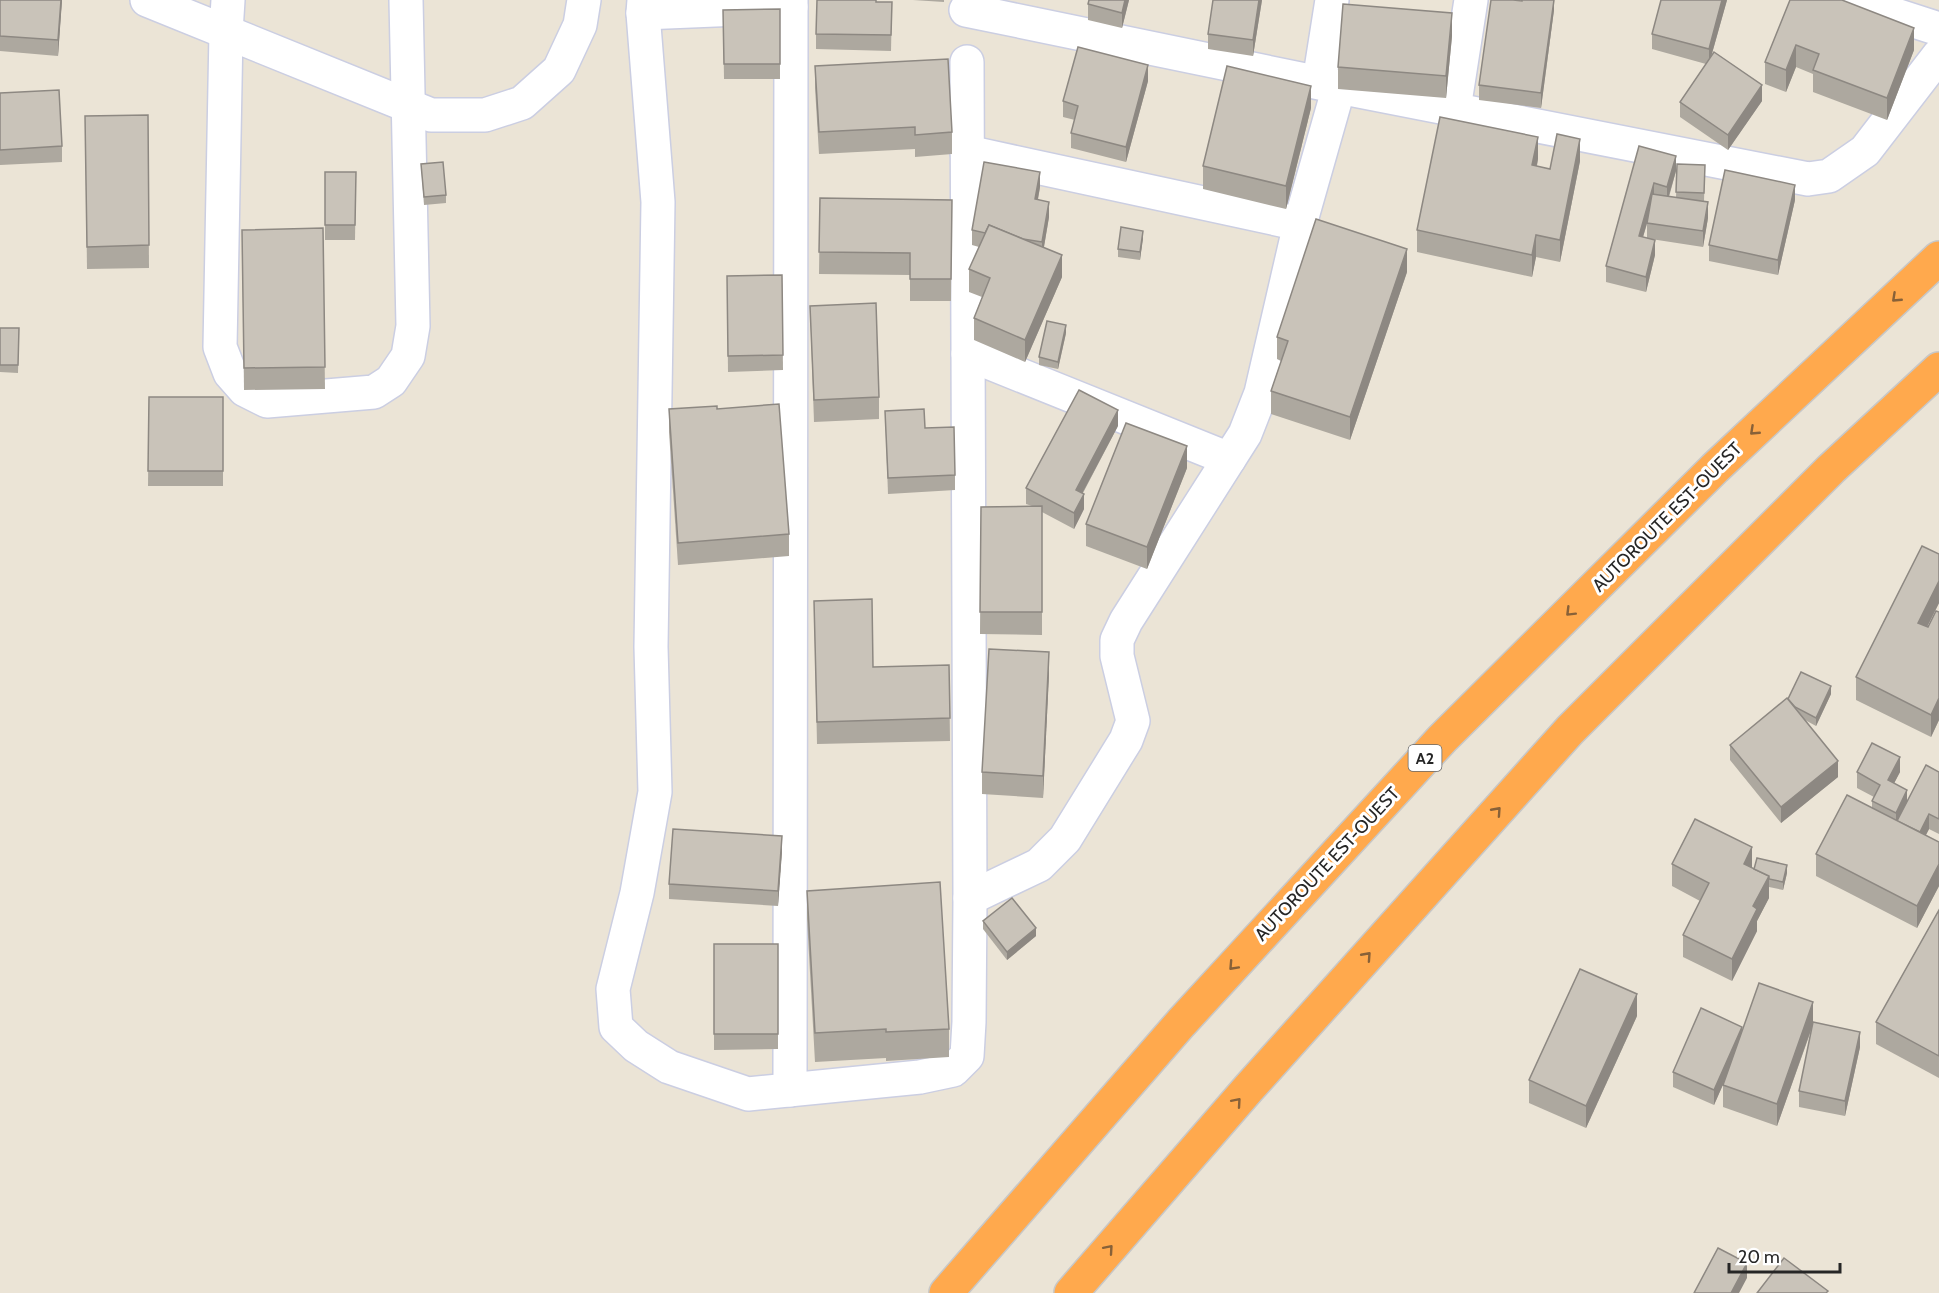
<svg xmlns="http://www.w3.org/2000/svg" width="1939" height="1293" font-family="Cabin,sans-serif">
<rect width="100%" height="100%" fill="#ebe4d6"/>
<g fill="none" stroke-linecap="round" stroke-linejoin="round">
<defs>
<g id="minor">
<polyline points="147,0 431,115 485,115 522,103 559,70 580,25 584,0"/>
<polyline points="228,0 226,32 220,347 230,373 245,390 267,401 374,392 391,381 408,356 413,326 406,0"/>
<polyline points="644,0 643,13 658,202 651,647 655,792 637,893 613,989 616,1027 636,1046 669,1067 748,1094 920,1077 953,1070 967,1056 969,1022 970,898 967,62"/>
<polyline points="1849,0 1939,29"/>
<polyline points="966,10 1339,87 1808,179 1829,176 1865,151 1939,55"/>
<polyline points="643,13 791,7 791,0"/>
<polyline points="1319,82 1332,0"/>
<polyline points="1454,109 1471,0"/>
<polyline points="967,152 1300,224"/>
<polyline points="968,354 1229,459"/>
<polyline points="970,898 1039,865 1065,839 1126,740 1133,721 1117,656 1117,640 1126,621 1245,434 1261,393 1300,224 1339,87"/>
<polyline points="790,1090 791,7"/>
</g>
<g id="highway">
<polyline points="946,1293 1181,1023 1442,739 1715,468 1939,258"/>
<polyline points="1071,1293 1248,1089 1570,730 1831,469 1939,369"/>
</g>
</defs>
<!-- minor casing -->
<use href="#minor" stroke="#cbcee2" stroke-width="36"/>
<!-- highway casing -->
<use href="#highway" stroke="#c7c7c7" stroke-width="36"/>
<!-- minor -->
<use href="#minor" stroke="#fff" stroke-width="33"/>
<!-- highway -->
<use href="#highway" stroke="#ffa94d" stroke-width="33"/>
</g>
<!-- wall -->
<g fill="#ada89f" fill-rule="evenodd">
<polygon points="0,0 62,0 58,56 0,51"/>
<polygon points="913,0 944,0 944,2"/>
<polygon points="1089,0 1129,0 1122,28 1088,20 1088,4"/>
<polygon points="1262,0 1253,56 1208,49 1208,34"/>
<polygon points="1554,0 1554,10 1541,108 1479,100 1479,85 1520,1"/>
<polygon points="1727,0 1711,57 1762,101 1728,150 1680,117 1680,102 1706,64 1652,49 1652,34"/>
<polygon points="1790,0 1914,50 1887,120 1813,92 1813,74 1796,67 1786,92 1765,84 1765,62"/>
<polygon points="876,2 892,2 891,51 816,49 816,34"/>
<polygon points="780,9 780,79 724,79 723,10"/>
<polygon points="1452,36 1446,98 1338,89 1338,67"/>
<polygon points="815,66 952,132 952,154 915,157 915,149 819,154 815,88"/>
<polygon points="1148,81 1126,162 1071,148 1071,133 1075,120 1063,117 1063,101"/>
<polygon points="0,93 62,146 62,162 0,165"/>
<polygon points="1311,108 1286,209 1203,189 1203,166"/>
<polygon points="148,115 149,268 87,269 85,116"/>
<path d="M 1639,146 L 1676,171 L 1669,197 L 1676,198 L 1677,164 L 1705,165 L 1704,201 L 1694,200 L 1708,218 L 1703,247 L 1651,239 L 1655,255 L 1646,292 L 1606,282 L 1606,266 ZM 1647,224 L 1647,238 L 1643,237 Z"/>
<polygon points="1538,159 1537,166 1550,169 1580,161 1560,262 1536,257 1532,277 1417,252 1417,230"/>
<polygon points="421,164 446,195 446,203 424,205"/>
<polygon points="325,172 356,172 355,240 325,240"/>
<polygon points="1040,187 1038,200 1049,217 1044,247 1062,277 1025,362 974,340 974,318 982,297 969,292 969,269 979,247 972,245 972,230"/>
<polygon points="820,198 952,200 951,301 910,301 910,275 819,274"/>
<polygon points="1795,200 1778,275 1709,261 1709,245"/>
<polygon points="323,228 325,389 244,390 242,230"/>
<polygon points="1143,238 1140,260 1118,257 1118,249"/>
<polygon points="1407,272 1350,440 1271,414 1271,391 1281,361 1277,359 1277,337"/>
<polygon points="782,275 783,370 728,372 727,276"/>
<polygon points="810,306 879,397 879,419 814,422"/>
<polygon points="0,328 19,328 18,373 0,372"/>
<polygon points="1066,333 1058,369 1039,365 1039,357"/>
<polygon points="149,397 223,397 223,486 148,486"/>
<polygon points="669,409 717,409 789,534 789,556 678,565 669,432"/>
<polygon points="885,411 925,428 955,475 955,490 888,494"/>
<polygon points="1118,426 1083,493 1084,509 1074,529 1042,512 1042,635 980,634 981,507 1032,506 1026,504 1026,488"/>
<polygon points="1187,468 1147,569 1086,546 1086,524"/>
<polygon points="1939,554 1939,603 1927,627 1928,627 1939,612 1939,720 1931,737 1856,700 1856,677"/>
<polygon points="814,601 873,667 949,665 950,741 817,744"/>
<polygon points="1049,674 1043,798 982,794 982,772"/>
<polygon points="1831,694 1816,726 1805,720 1838,777 1781,823 1730,760 1730,745 1788,699"/>
<polygon points="1857,772 1900,772 1894,783 1907,802 1939,772 1939,834 1929,829 1926,835 1939,842 1939,886 1917,928 1816,876 1816,854 1872,808 1872,801 1874,797 1857,788"/>
<polygon points="782,851 778,906 669,899 669,884"/>
<polygon points="1672,864 1752,868 1754,869 1787,873 1783,890 1769,887 1769,898 1757,921 1757,931 1732,981 1683,957 1683,935 1700,901 1672,886"/>
<polygon points="807,891 949,1029 949,1057 886,1061 886,1058 815,1062 807,919"/>
<polygon points="1939,910 1939,1078 1876,1044 1876,1022"/>
<polygon points="983,921 1036,936 1007,960 983,929"/>
<polygon points="714,944 778,944 778,1049 714,1050"/>
<polygon points="1637,1016 1586,1128 1529,1103 1529,1080"/>
<polygon points="1813,1022 1860,1047 1845,1116 1799,1107 1799,1091 1812,1028 1777,1126 1723,1107 1723,1085 1724,1082 1714,1105 1673,1087 1673,1072 1742,1031"/>
</g>
<!-- shaded-wall -->
<g fill="#8d8882">
<polygon points="61,0 62,0 58,56 58,40"/>
<polygon points="1125,0 1129,0 1122,28 1122,13"/>
<polygon points="1259,0 1262,0 1253,56 1253,40"/>
<polygon points="1554,0 1554,10 1541,108 1541,93"/>
<polygon points="1722,0 1727,0 1709,64 1709,49"/>
<polygon points="1452,13 1452,36 1446,98 1446,76"/>
<polygon points="1914,28 1914,50 1887,120 1887,98"/>
<polygon points="1796,45 1796,67 1786,92 1786,70"/>
<polygon points="1148,65 1148,81 1126,162 1126,147"/>
<polygon points="1762,85 1762,101 1728,150 1728,135"/>
<polygon points="1311,86 1311,108 1286,209 1286,186"/>
<polygon points="1538,137 1538,159 1532,188 1532,165"/>
<polygon points="1580,139 1580,161 1560,262 1560,240"/>
<polygon points="1676,156 1676,171 1667,202 1667,187"/>
<polygon points="1040,172 1040,187 1035,214 1035,199"/>
<polygon points="1654,183 1654,198 1639,251 1639,236"/>
<polygon points="1795,185 1795,200 1778,275 1778,260"/>
<polygon points="1049,202 1049,217 1042,258 1042,242"/>
<polygon points="1708,202 1708,218 1703,247 1703,231"/>
<polygon points="1143,231 1143,238 1140,260 1140,252"/>
<polygon points="1536,235 1536,257 1532,277 1532,255"/>
<polygon points="1655,240 1655,255 1646,292 1646,277"/>
<polygon points="1407,249 1407,272 1350,440 1350,417"/>
<polygon points="1062,255 1062,277 1025,362 1025,340"/>
<polygon points="1066,325 1066,333 1058,369 1058,362"/>
<polygon points="1118,410 1118,426 1076,505 1076,490"/>
<polygon points="1187,446 1187,468 1147,569 1147,547"/>
<polygon points="1084,494 1084,509 1074,529 1074,513"/>
<polygon points="1939,581 1939,603 1918,645 1918,623"/>
<polygon points="1049,652 1049,674 1043,798 1043,776"/>
<polygon points="1831,686 1831,694 1816,726 1816,718"/>
<polygon points="1939,698 1939,720 1931,737 1931,715"/>
<polygon points="1900,757 1900,772 1888,795 1888,780"/>
<polygon points="1838,761 1838,777 1781,823 1781,807"/>
<polygon points="1907,790 1907,805 1896,828 1896,813"/>
<polygon points="1929,814 1929,829 1917,852 1917,837"/>
<polygon points="782,836 782,851 778,906 778,891"/>
<polygon points="1752,847 1752,869 1744,864"/>
<polygon points="1939,864 1939,886 1917,928 1917,906"/>
<polygon points="1787,865 1787,873 1783,890 1783,882"/>
<polygon points="1769,876 1769,898 1757,921 1757,931 1732,981 1732,959 1753,906"/>
<polygon points="1036,928 1036,936 1007,960 1007,952"/>
<polygon points="1637,994 1637,1016 1586,1128 1586,1106"/>
<polygon points="1813,1002 1813,1024 1777,1126 1777,1104"/>
<polygon points="1742,1027 1742,1042 1714,1105 1714,1090"/>
<polygon points="1860,1032 1860,1047 1845,1116 1845,1101"/>
<polygon points="1747,1263 1747,1278 1739,1293 1731,1293"/>
</g>
<!-- building -->
<g fill="#c9c3b9" stroke="#8d8882" stroke-width="1.5">
<polygon points="0,0 61,0 58,40 0,36"/>
<polygon points="817,0 876,0 876,2 892,2 891,35 816,34"/>
<polygon points="1089,0 1125,0 1122,13 1088,4"/>
<polygon points="1213,0 1259,0 1253,40 1208,34"/>
<polygon points="1491,0 1513,0 1522,1 1522,0 1554,0 1541,93 1479,85"/>
<polygon points="1661,0 1722,0 1709,49 1652,34"/>
<polygon points="1790,0 1842,0 1914,28 1887,98 1813,70 1819,54 1796,45 1786,70 1765,62"/>
<polygon points="1343,4 1452,13 1446,76 1338,67"/>
<polygon points="780,9 780,64 724,64 723,10"/>
<polygon points="1078,47 1148,65 1126,147 1071,133 1078,106 1063,101"/>
<polygon points="1714,52 1762,85 1728,135 1680,102"/>
<polygon points="948,59 952,132 915,135 915,127 819,132 815,66"/>
<polygon points="1227,66 1311,86 1286,186 1203,166"/>
<polygon points="59,90 62,146 0,150 0,93"/>
<polygon points="148,115 149,245 87,247 85,116"/>
<polygon points="1440,117 1538,137 1532,165 1550,169 1557,134 1580,139 1560,240 1536,235 1532,255 1417,230"/>
<polygon points="1639,146 1676,156 1667,187 1654,183 1639,236 1655,240 1646,277 1606,266"/>
<polygon points="443,162 446,195 424,197 421,164"/>
<polygon points="984,162 1040,172 1035,199 1049,202 1042,242 1023,239 989,225 985,233 972,230"/>
<polygon points="1677,164 1705,165 1704,193 1676,192"/>
<polygon points="1725,170 1795,185 1778,260 1709,245"/>
<polygon points="325,172 356,172 355,225 325,225"/>
<polygon points="1652,194 1708,202 1703,231 1647,223"/>
<polygon points="820,198 952,200 951,279 910,279 910,253 819,252"/>
<polygon points="1316,219 1407,249 1350,417 1271,391 1288,341 1277,337"/>
<polygon points="989,225 1062,255 1025,340 974,318 990,278 969,269"/>
<polygon points="1121,227 1143,231 1140,252 1118,249"/>
<polygon points="323,228 325,367 244,368 242,230"/>
<polygon points="782,275 783,355 728,356 727,276"/>
<polygon points="876,303 879,397 814,400 810,306"/>
<polygon points="1047,321 1066,325 1058,362 1039,357"/>
<polygon points="0,328 19,328 18,365 0,365"/>
<polygon points="1079,390 1118,410 1076,490 1084,494 1074,513 1026,488"/>
<polygon points="149,397 223,397 223,471 148,471"/>
<polygon points="779,404 789,534 678,543 669,409 717,406 717,409"/>
<polygon points="924,409 925,428 954,427 955,475 888,478 885,411"/>
<polygon points="1126,423 1187,446 1147,547 1086,524"/>
<polygon points="1042,506 1042,612 980,612 981,507"/>
<polygon points="1922,546 1939,554 1939,581 1918,623 1928,627 1936,611 1939,612 1939,698 1931,715 1856,677"/>
<polygon points="872,599 873,667 949,665 950,718 817,722 814,601"/>
<polygon points="989,649 1049,652 1043,776 982,772"/>
<polygon points="1801,672 1831,686 1816,718 1795,707 1788,699"/>
<polygon points="1787,698 1838,761 1781,807 1730,745"/>
<polygon points="1872,743 1900,757 1888,780 1907,790 1896,813 1872,801 1880,785 1857,772"/>
<polygon points="1926,765 1939,772 1939,819 1929,814 1920,832 1897,821"/>
<polygon points="1847,795 1939,842 1939,864 1917,906 1816,854"/>
<polygon points="1695,819 1752,847 1744,864 1769,876 1753,906 1757,909 1732,959 1683,935 1709,883 1672,864"/>
<polygon points="673,829 782,836 778,891 669,884"/>
<polygon points="1757,858 1787,865 1783,882 1769,879 1769,876 1754,869"/>
<polygon points="940,882 949,1029 886,1032 886,1029 815,1033 807,891"/>
<polygon points="1012,898 1036,928 1007,952 983,921"/>
<polygon points="1939,910 1939,1056 1876,1022"/>
<rect x="714" y="944" width="64" height="90"/>
<polygon points="1580,969 1637,994 1586,1106 1529,1080"/>
<polygon points="1759,983 1813,1002 1777,1104 1723,1085"/>
<polygon points="1701,1008 1742,1027 1714,1090 1673,1072"/>
<polygon points="1813,1022 1860,1032 1845,1101 1799,1091"/>
<polygon points="1718,1248 1747,1263 1731,1293 1694,1293"/>
<polygon points="1784,1258 1828,1291 1826,1293 1757,1293"/>
</g>
<!-- one-way arrows -->
<defs><path id="oneway-chevron" d="M-2-3.5L2.5 0L-2 3.5" fill="none" stroke-width="1.6" stroke-linecap="round" stroke-linejoin="round" transform="scale(1.5)"/></defs>
<g stroke="#886138">
<use href="#oneway-chevron" transform="translate(1896 298) rotate(137)"/>
<use href="#oneway-chevron" transform="translate(1754 431) rotate(137)"/>
<use href="#oneway-chevron" transform="translate(1570 612) rotate(135)"/>
<use href="#oneway-chevron" transform="translate(1497 811) rotate(-48)"/>
<use href="#oneway-chevron" transform="translate(1367 956) rotate(-48)"/>
<use href="#oneway-chevron" transform="translate(1233 966) rotate(133)"/>
<use href="#oneway-chevron" transform="translate(1237 1102) rotate(-49)"/>
<use href="#oneway-chevron" transform="translate(1109 1249) rotate(-49)"/>
</g>
<g text-anchor="middle" stroke-width="6" stroke-linejoin="round" paint-order="stroke">
<!-- shield labels -->
<rect fill="#fff" stroke="#676767" stroke-width="1.5" x="1408.5" y="745" width="33" height="26" rx="4.5"/>
<g font-size="16" font-weight="bold" fill="#262626">
<text x="1425" y="764">A2</text>
</g>
<!-- street labels -->
<g font-size="18" fill="#262626" stroke="#fff">
<text transform="translate(1667 517) rotate(-45)" y="6">AUTOROUTE EST-OUEST</text>
<text transform="translate(1327 864) rotate(-47)" y="6">AUTOROUTE EST-OUEST</text>
</g>
</g>
<!-- scale -->
<path d="M1729 1263v9h111v-9" fill="none" stroke="#262626" stroke-width="3"/>
<text x="1738" y="1263" font-size="18" fill="#262626" stroke="#ffffff" stroke-width="4.5" paint-order="stroke">20 m</text>
</svg>
